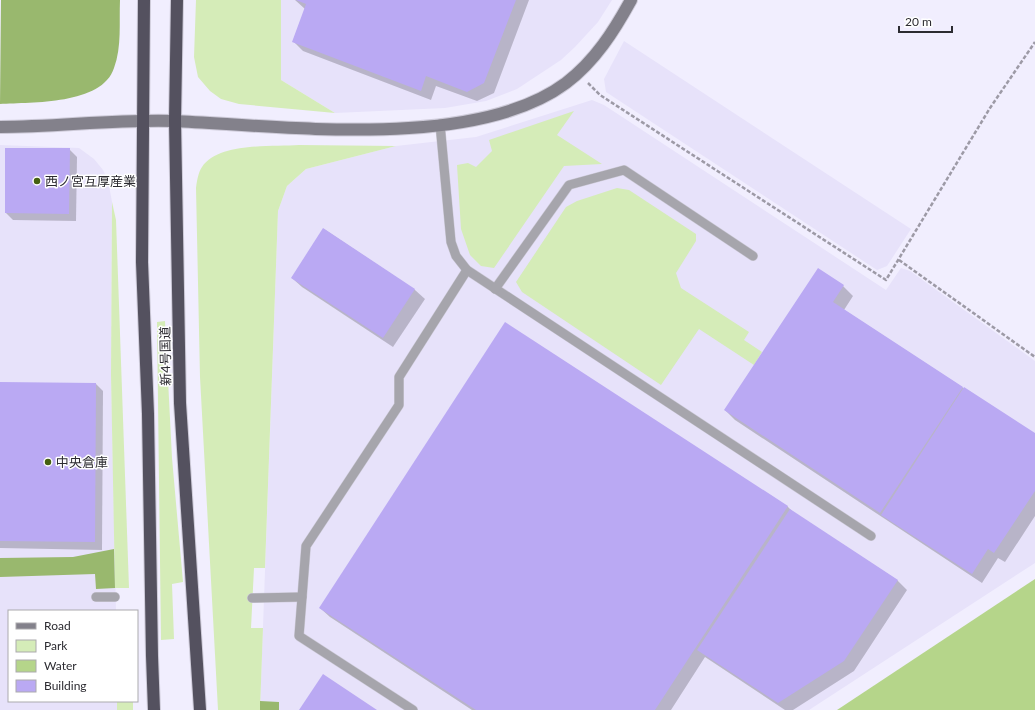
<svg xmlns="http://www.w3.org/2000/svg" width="1035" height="710" font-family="Lato,'Noto Sans JP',sans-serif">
<rect width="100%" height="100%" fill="#f1eefe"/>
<!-- built -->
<g fill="#e7e2fa">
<polygon points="281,0 612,0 598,22 575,47 561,60 517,89 486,101 445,108 335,113 281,80"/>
<polygon points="624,41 911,229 887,266 877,270 606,92 604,79"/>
<polygon points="592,100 604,105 886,290 901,268 910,271 1035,361 1035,563 809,710 260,710 278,211 287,186 306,169 396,146 476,137"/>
<polygon points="0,145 79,148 94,159 103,170 108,180 112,202 111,375 116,611 9,611 9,701 117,701 117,710 0,710"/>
</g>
<!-- green -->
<g fill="#d5ecb8">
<polygon points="196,0 281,0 281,80 335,113 239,104 221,99 210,91 198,77 194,57"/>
<polygon points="574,111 557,135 602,164 564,166 494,268 481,266 470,255 461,229 457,165 468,163 476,167 492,151 489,140"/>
<path d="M 299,145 L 396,146 L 306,169 L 287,186 L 278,211 L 265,568 L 254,568 L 251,628 L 263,628 L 260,710 L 218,710 L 200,377 L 196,188 C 197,181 198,173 202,167 C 219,142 272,147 299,145 Z"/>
<polygon points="617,188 629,190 696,234 696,241 676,273 681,288 749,332 744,340 762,352 754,365 699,329 661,385 522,292 516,282 566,207 577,201"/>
<polygon points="112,202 116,220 129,588 115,588 111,375"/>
<polygon points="165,321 172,458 183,582 172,584 174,639 161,640 157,322"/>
<rect x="117" y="701" width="16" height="9"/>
</g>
<!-- forest -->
<g fill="#99b86e">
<path d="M 1,0 L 120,0 C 119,22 122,47 114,68 C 102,105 32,102 0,104 Z"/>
<polygon points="114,549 115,588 96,589 95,574 0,577 0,558 73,557"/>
<polygon points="260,701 279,702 279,710 260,710"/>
</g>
<!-- water -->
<polygon fill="#b5d58a" points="1035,579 1035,710 837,710"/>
<!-- shadow -->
<g fill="#0003">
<polygon points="295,0 529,0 494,93 477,101 436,86 431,100 303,51 293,41 305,9"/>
<polygon points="69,149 77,157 76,221 13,220 6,213"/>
<polygon points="324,229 415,290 425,299 393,347 302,287 292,278"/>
<polygon points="818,270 843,286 853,296 844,310 1035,435 1035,516 1005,562 998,558 982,583 735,420 725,410"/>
<polygon points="0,383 96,384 103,391 102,550 0,548"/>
<polygon points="787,506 793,512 897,580 907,590 854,671 793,710 785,710 705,657 671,710 472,710 330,617 320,608"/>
</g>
<!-- building -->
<g fill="#baa9f3">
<polygon points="296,0 516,0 484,83 467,92 426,76 421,91 292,42 306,4"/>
<polygon points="5,148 70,148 69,214 5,213"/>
<polygon points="323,228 415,289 383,338 291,278"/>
<polygon points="818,268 844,285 833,302 963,387 880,513 724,410"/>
<polygon points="505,322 788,506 655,710 476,710 319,608"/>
<polygon points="0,382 96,383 95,542 0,541"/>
<polygon points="964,387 1035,433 1035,491 994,553 988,549 972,574 881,515"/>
<polygon points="790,509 898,580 844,661 778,703 697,650"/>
<polygon points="323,674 377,710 299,710"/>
</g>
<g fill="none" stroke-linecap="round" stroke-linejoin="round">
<defs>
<g id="lane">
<polyline points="440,124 451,242 456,256 467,270 871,536"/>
<polyline points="495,289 569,185 624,170 753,256"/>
<polyline points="96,597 115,597"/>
<polyline points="252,598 302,597"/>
<polyline points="413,710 299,636 306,546 399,405 399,377 467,270"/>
</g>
<path id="secondary" d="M 0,127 C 58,127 116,119 174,121 C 284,126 475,151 566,83 C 595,61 614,31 631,0"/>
<g id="highway">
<polyline points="144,0 142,262 148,414 152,656 154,710"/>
<polyline points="177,0 175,121 180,403 200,710"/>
</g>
</defs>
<!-- lane casing -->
<use href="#lane" stroke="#cecbd9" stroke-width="10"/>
<!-- secondary casing -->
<use href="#secondary" stroke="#cecbd9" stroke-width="14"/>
<!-- highway casing -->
<use href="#highway" stroke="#cecbd9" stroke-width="14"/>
<!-- path -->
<g stroke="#9d9aa6" stroke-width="2.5" stroke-dasharray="4 2" stroke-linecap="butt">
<polyline points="588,83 600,95 886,280 990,108 1035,42"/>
<polyline points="899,260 1035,357"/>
</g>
<!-- lane -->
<use href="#lane" stroke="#a6a5ac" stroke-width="9"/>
<!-- secondary -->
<use href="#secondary" stroke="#83818b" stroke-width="12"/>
<!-- highway -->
<use href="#highway" stroke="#54515f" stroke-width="12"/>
</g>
<!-- markers -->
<g fill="#456011" stroke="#fff" stroke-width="1.5">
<circle cx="37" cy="181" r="4"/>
<circle cx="48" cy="462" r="4"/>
</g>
<g text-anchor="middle" stroke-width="3" stroke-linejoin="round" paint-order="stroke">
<!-- poi labels -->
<g font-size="13" fill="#2c2b31" stroke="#fff" text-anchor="start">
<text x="45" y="186">西ノ宮互厚産業</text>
<text x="56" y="467">中央倉庫</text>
</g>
<!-- street labels -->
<g font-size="13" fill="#2c2b31" stroke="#fff">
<text transform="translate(165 356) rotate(-91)" y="5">新4号国道</text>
</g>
</g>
<!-- legend -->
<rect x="8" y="610" width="130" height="92" fill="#ffffff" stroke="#abaaad"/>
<rect x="16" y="623" width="20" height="6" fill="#83818b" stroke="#abaaad"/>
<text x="44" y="630" font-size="12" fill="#2c2b31">Road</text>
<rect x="16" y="640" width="20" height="12" fill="#d5ecb8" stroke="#abaaad"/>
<text x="44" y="650" font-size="12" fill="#2c2b31">Park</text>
<rect x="16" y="660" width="20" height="12" fill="#b5d58a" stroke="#abaaad"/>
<text x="44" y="670" font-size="12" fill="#2c2b31">Water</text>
<rect x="16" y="680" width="20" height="12" fill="#baa9f3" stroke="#abaaad"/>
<text x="44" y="690" font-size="12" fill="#2c2b31">Building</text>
<!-- scale -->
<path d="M899 26v6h53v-6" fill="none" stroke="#2c2b31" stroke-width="2"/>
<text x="905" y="26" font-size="12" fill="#2c2b31" stroke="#ffffff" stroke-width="3" paint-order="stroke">20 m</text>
</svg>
